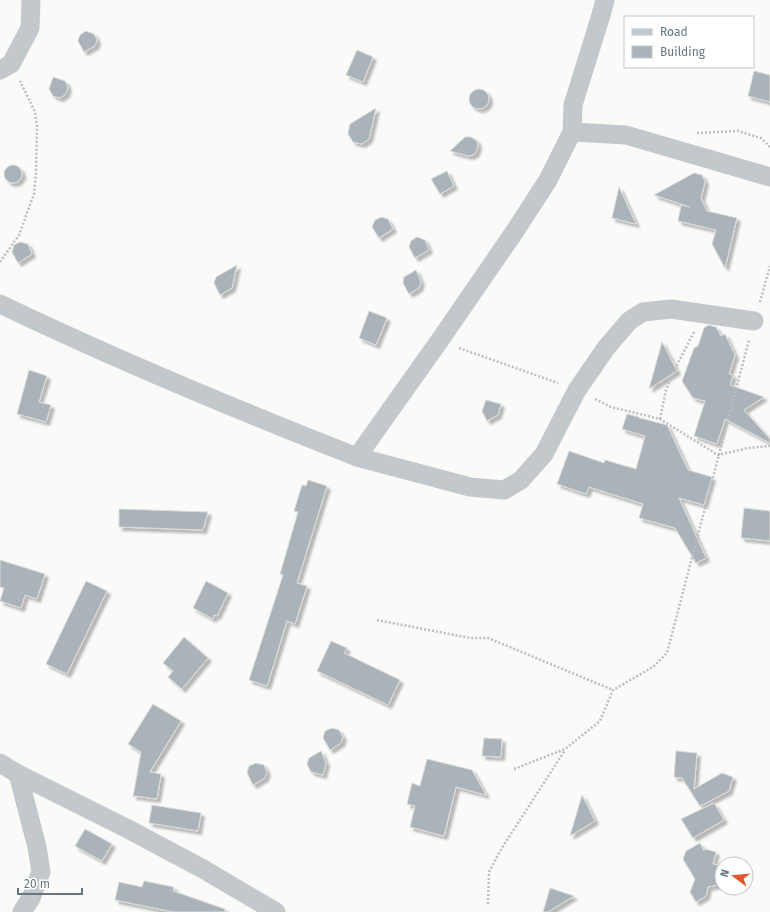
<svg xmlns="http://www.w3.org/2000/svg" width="770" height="912" font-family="'Fira Sans',sans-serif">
<defs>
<filter id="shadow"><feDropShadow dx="3.5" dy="3.5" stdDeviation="1" flood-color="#0004"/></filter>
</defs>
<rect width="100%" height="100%" fill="#fafaf8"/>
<!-- building -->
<g fill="#aab3b9" stroke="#dcdcda" filter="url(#shadow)">
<polygon points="86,31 94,34 97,40 95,46 84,52 78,41 80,35"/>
<polygon points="357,50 373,57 363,82 346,75"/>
<polygon points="754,71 770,75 770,102 748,96"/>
<polygon points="53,77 65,81 68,87 66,94 60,98 53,96 49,89"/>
<circle cx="479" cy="99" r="10"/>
<polygon points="376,108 369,139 362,144 353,142 348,134 350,124"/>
<polygon points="465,137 471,137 477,141 478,147 475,154 469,156 450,151"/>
<circle cx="13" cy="174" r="9"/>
<polygon points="447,171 454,186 440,194 431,179"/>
<polygon points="694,173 702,175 705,182 701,198 707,211 737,218 725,268 712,244 716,230 678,221 681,205 690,207 654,195"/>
<polygon points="619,187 636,224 612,218"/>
<polygon points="381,217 388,219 393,229 379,238 372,227 375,220"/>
<polygon points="417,237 425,240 429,250 415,258 409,247 411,241"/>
<polygon points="20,242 28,244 32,254 18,263 12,252 14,245"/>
<polygon points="237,265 232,288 220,295 214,283 216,277"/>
<polygon points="416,270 421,282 419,288 409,294 403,283 404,277"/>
<polygon points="369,311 387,318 376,345 359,338"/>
<polygon points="708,325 716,327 721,336 725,334 735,355 729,374 733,375 730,385 764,397 744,410 770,439 770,443 725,419 717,444 694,436 705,401 693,398 682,381 694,348 698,346 704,328"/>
<polygon points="662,342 677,371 649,389"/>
<polygon points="29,370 47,376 39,402 51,405 46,422 17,414"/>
<polygon points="486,400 501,404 498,415 487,421 482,411"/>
<polygon points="627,414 639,417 640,419 640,418 667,425 688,470 712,477 704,505 679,498 706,558 696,563 675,528 639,518 643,504 589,487 586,494 557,484 569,451 604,463 605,460 636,469 645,436 622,429"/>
<polygon points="308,480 327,486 297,583 307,586 295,624 287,621 267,686 249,680 283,575 280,574 298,512 294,511 302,485 306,486"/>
<polygon points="744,508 770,511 770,541 741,538"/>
<polygon points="119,509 208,512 203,530 119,527"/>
<polygon points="0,560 45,574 37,599 25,595 21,608 0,601 4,588 0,587"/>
<polygon points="86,581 107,591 67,674 46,664"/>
<polygon points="206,581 228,593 217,616 214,615 213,619 193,608"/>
<polygon points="184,637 208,658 182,689 168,677 173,671 163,663"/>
<polygon points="331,641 347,648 344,653 400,680 388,705 317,671"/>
<polygon points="153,704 181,721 150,772 161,774 157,799 135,796 133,797 141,752 128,744"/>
<polygon points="332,728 339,730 343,737 341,743 330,750 323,738 325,731"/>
<polygon points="484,738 502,739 501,757 482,756"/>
<polygon points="321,751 326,763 323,775 311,772 307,764 309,758"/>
<polygon points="676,751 697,753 694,789 722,773 733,777 729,791 700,806 682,778 674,777"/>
<polygon points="427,759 472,770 486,795 456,787 444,836 410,827 415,806 407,804 412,783 420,786"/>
<polygon points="256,763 264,765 267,772 265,778 253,785 247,773 249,766"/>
<polygon points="582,795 595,821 570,836"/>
<polygon points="714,803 724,820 693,838 681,819"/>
<polygon points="152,805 201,813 198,831 149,823"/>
<polygon points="85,829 112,844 102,861 75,846"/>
<polygon points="700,843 704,851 705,849 716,852 713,864 722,866 722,884 708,887 706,896 696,902 690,892 695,879 683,859 686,851"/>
<polygon points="144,881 174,887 173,891 225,909 225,912 173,912 115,900 119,882 142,887"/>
<polygon points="550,888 574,896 548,912 543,912"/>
</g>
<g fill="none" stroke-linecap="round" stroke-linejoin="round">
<!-- path -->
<g stroke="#bbbfc2" stroke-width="2.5" stroke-dasharray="2 2" stroke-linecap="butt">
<polyline points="697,133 738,131 761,138 770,147"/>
<polyline points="0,262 19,235 34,194 36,172 37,126 35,112 20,81"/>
<polyline points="760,302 770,266"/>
<polyline points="459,348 558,383"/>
<polyline points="595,399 611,407 660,419 718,455 748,448 770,446"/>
<polyline points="660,419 666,390 675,369 694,332"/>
<polyline points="377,620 470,638 488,638 613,690"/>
<polyline points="514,769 565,749 600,721 613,690 653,667 667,653 749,340"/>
<polyline points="488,904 489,872 500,851 565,750"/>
</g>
<!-- street -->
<g stroke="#c3c8cc" stroke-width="19">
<polyline points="0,70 11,64 30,28 31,0"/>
<polyline points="572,132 626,135 770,177"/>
<path d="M 0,304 C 117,360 237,410 357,457 L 440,340 L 515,231 L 548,180 L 572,132 L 573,105 L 601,15 L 605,0"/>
<polyline points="357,457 470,487 504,490 521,480 544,454 577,390 606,348 629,321 643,312 671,309 754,321"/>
<polyline points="0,763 18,774 128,829 203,869 276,912"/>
<polyline points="18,774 37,847 41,872 31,898 22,912"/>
</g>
</g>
<!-- legend -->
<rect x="624" y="16" width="130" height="52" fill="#ffffff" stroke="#c1c8cd"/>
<rect x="632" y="29" width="20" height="6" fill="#c3c8cc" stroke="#c1c8cd"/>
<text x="660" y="36" font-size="12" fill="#657683">Road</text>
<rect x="632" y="46" width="20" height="12" fill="#aab3b9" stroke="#c1c8cd"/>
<text x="660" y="56" font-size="12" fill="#657683">Building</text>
<!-- north arrow -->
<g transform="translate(734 876) rotate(286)"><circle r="19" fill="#ffffff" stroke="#c1c8cd"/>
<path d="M0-3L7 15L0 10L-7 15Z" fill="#e4572e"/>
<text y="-6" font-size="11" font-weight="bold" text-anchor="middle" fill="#657683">N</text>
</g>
<!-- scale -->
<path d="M18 888v6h64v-6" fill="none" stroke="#657683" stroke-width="2"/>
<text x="24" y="888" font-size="12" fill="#657683" stroke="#ffffff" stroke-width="3" paint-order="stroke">20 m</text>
</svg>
